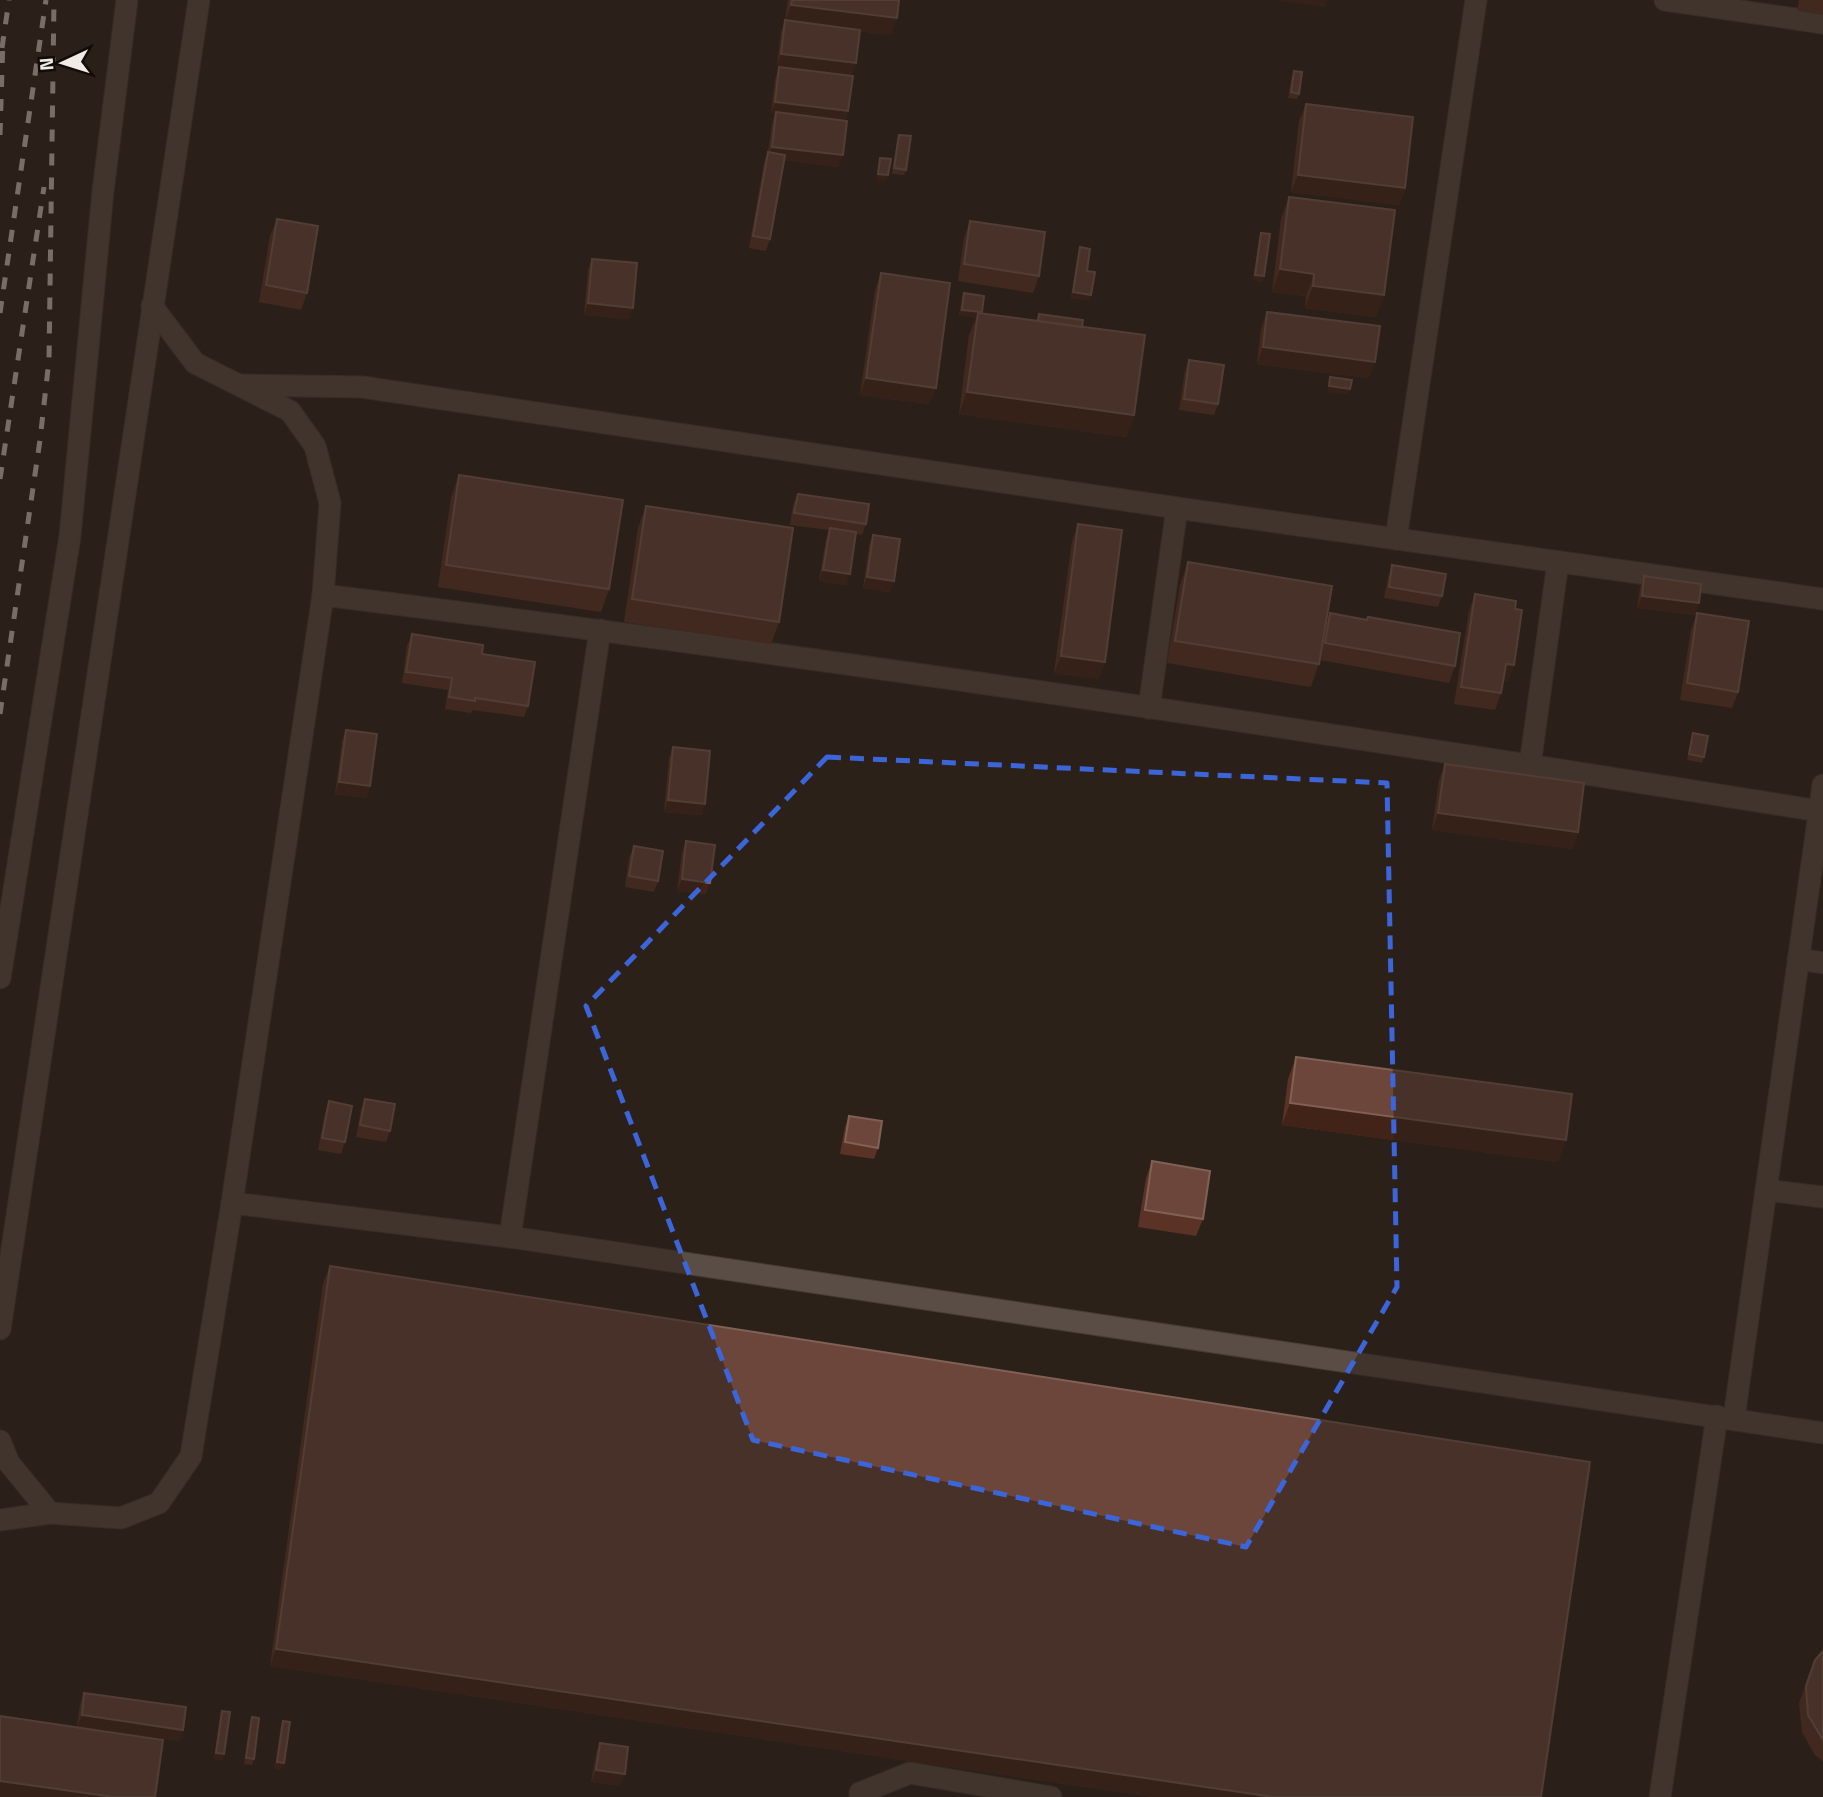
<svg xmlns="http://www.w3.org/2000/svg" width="1823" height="1797" font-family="'Titillium Web',sans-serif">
<rect width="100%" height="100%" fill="#2c2119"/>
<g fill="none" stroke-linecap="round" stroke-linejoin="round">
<defs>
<g id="minor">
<polyline points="1665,0 1823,23"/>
<polyline points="239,385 362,387 1177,508 1823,599"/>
<polyline points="1396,539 1476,0"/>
<path d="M 323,595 C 823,657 1322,731 1819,811"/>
<polyline points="1149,708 1177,508"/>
<polyline points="1530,765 1558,562"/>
<polyline points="1798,959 1823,963"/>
<polyline points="0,978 70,536 103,191 127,0"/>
<polyline points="1766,1190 1823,1197"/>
<polyline points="232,1203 510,1237 1823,1433"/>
<polyline points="510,1237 600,630"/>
<polyline points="0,1329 199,0"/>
<polyline points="1734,1418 1823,785"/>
<polyline points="0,1441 9,1463 50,1513 121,1518 159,1503 191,1456 232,1203 323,595 330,503 315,446 290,411 195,363 152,306"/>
<polyline points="0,1520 50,1513"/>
<polyline points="860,1797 860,1793 910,1773 1051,1797"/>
<polyline points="1660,1797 1717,1416"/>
</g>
</defs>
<!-- minor casing -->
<use href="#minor" stroke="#453b36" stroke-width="23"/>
<!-- minor -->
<use href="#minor" stroke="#5a4d45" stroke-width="21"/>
<!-- rail -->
<g stroke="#d4cbc6" stroke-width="5" stroke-dasharray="12 12" stroke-linecap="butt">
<polyline points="2,48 9,0"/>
<polyline points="0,135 3,38"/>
<polyline points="0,313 46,0"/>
<polyline points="0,479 44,187"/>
<polyline points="0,714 40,440 49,360 54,0"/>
</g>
</g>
<!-- wall -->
<g fill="#5b3326">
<polygon points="788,0 899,0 891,35 859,31 851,75 777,65 781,32 785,20"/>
<polygon points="1799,0 1823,0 1823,15 1797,11"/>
<polygon points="779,67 848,111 845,121 838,167 784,160 770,239 766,251 749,248 764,163 768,152 772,124 775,113 771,113 775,79"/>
<polygon points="1294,71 1299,94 1297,99 1288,98 1292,77"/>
<polygon points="1306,104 1405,188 1399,205 1291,192 1299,121"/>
<polygon points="899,135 906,170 904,175 892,174 897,140"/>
<polygon points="1289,197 1376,317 1305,308 1306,296 1272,292 1281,219"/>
<polygon points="277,219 307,293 301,310 259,302 270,236"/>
<polygon points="970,221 1039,276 1033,293 958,281 964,238"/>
<polygon points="1261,233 1264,276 1262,282 1253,280 1259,239"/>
<polygon points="1080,247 1091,295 1089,300 1071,298 1078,253"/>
<polygon points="592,259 629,319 584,315 588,270"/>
<polygon points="881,273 929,404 860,395 875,290"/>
<polygon points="964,293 981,313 1037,321 1039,314 1082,327 1134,415 1126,437 959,414 969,335 976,318 959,315 962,299"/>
<polygon points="1267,312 1369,378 1257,364 1261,329"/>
<polygon points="1189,360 1218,404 1214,415 1179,410 1185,371"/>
<polygon points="459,475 609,589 601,612 438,587 451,498"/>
<polygon points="798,494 866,524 862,535 856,534 846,585 819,581 826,539 829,530 790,525 793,505"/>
<polygon points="646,506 779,622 771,644 624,622 638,528"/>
<polygon points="1078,524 1099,679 1054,673 1072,541"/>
<polygon points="873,535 890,592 863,588 869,546"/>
<polygon points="1188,562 1325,626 1330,613 1455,666 1449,683 1320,660 1311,687 1167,663 1180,585"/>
<polygon points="1392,565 1442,596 1438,607 1384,598 1388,577"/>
<polygon points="1644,576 1695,615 1637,608 1640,588"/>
<polygon points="1475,594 1515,609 1514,665 1507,682 1503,681 1501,693 1495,710 1454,704 1469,611"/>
<polygon points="1697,613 1738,692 1732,708 1680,700 1691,630"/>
<polygon points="412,634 482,654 528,706 524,717 472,710 471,713 445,709 448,690 402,683 407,646"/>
<polygon points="346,730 370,786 366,798 335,794 342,741"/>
<polygon points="1693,733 1704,757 1702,763 1687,760"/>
<polygon points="673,747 705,804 701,815 664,812 669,758"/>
<polygon points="1445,764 1578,832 1572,849 1432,830 1439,780"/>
<polygon points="686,841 706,894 677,891 682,852"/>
<polygon points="634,846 658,881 654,892 625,887 629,858"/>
<polygon points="1296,1057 1558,1162 1282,1125 1288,1079"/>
<polygon points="365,1099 390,1131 386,1142 356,1137 361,1110"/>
<polygon points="329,1101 345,1142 341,1154 318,1150 325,1113"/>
<polygon points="849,1116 878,1148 874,1159 840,1154 845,1127"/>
<polygon points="1152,1161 1203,1219 1196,1236 1138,1227 1146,1178"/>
<polygon points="330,1266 1541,1797 1153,1797 270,1666 323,1283"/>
<polygon points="1823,1651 1823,1761 1815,1755 1802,1732 1799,1703 1815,1660"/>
<polygon points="84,1693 183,1730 179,1741 77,1726 80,1704"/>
<polygon points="222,1711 224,1754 222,1760 214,1759 220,1717"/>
<polygon points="252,1717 254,1759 252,1765 244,1764 250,1722"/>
<polygon points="283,1721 282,1769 275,1768 281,1726"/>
<polygon points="600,1743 620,1786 591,1782 596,1754"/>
</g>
<!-- shaded-wall -->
<g fill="#422318">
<polygon points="1277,0 1327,0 1324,7"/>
<polygon points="791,5 897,18 891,35 785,22"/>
<polygon points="781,54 856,63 851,75 777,65"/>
<polygon points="775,102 848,111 844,122 771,113"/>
<polygon points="772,147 843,155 838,167 768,158"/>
<polygon points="878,174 888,175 886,181 876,180"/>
<polygon points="1298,175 1405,188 1399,205 1291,192"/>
<polygon points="1280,269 1314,274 1306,296 1272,292"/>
<polygon points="1255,275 1264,276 1262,282 1253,280"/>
<polygon points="1313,286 1384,295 1376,317 1305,308"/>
<polygon points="1073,292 1091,295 1089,300 1071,298"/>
<polygon points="588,303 633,308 629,319 584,315"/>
<polygon points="962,310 982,312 978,313 976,318 959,315"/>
<polygon points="1263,347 1375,362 1369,378 1257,364"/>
<polygon points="866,378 936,388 929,404 860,395"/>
<polygon points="1329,386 1350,389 1348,394 1327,392"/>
<polygon points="967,392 1134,415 1126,437 959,414"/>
<polygon points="823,570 850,574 846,585 819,581"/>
<polygon points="867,577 894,581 890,592 863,588"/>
<polygon points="1642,596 1699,603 1695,615 1637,608"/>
<polygon points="1061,656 1105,662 1099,679 1054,673"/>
<polygon points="1506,664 1514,665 1507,682 1500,681"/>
<polygon points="339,782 370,786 366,798 335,794"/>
<polygon points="668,800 705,804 701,815 664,812"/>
<polygon points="1438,813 1578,832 1572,849 1432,830"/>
<polygon points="682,879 710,883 706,894 677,891"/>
<polygon points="1290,1103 1566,1140 1558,1162 1282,1125"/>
<polygon points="276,1649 1273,1797 1153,1797 270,1666"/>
<polygon points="82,1715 183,1730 179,1741 77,1726"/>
<polygon points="216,1753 224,1754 222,1760 214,1759"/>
<polygon points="277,1762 284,1763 282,1769 275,1768"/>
<polygon points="596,1770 625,1774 620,1786 591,1782"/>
<polygon points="0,1781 114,1797 0,1797"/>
</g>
<!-- building -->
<g fill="#6c463b" stroke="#816056" stroke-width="2">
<polygon points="792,0 899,0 897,18 791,5"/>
<polygon points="785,20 860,30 856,63 781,54"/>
<polygon points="779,67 853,76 848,111 775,102"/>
<polygon points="1294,71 1302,72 1299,94 1291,92"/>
<polygon points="1306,104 1413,117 1405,188 1298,175"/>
<polygon points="776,112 847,121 843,155 772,147"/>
<polygon points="899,135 911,136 906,170 894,168"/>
<polygon points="768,152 785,155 770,239 753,236"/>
<polygon points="880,158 891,159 888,175 878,174"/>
<polygon points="1289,197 1395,210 1384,295 1313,286 1314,274 1280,269"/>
<polygon points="277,219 318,226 307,293 266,285"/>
<polygon points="970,221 1045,232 1039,276 964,264"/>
<polygon points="1261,233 1270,234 1264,276 1255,275"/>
<polygon points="1080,247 1090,249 1087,271 1095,272 1091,295 1073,292"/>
<polygon points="592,259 637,263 633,308 588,303"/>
<polygon points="881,273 950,283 936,388 866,378"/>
<polygon points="964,293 984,296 982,312 962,310"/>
<polygon points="1267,312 1380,326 1375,362 1263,347"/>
<polygon points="978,313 1145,335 1134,415 967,392"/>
<polygon points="1039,314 1083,320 1082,327 1038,321"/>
<polygon points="1189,360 1224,365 1218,404 1184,399"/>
<polygon points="1330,377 1352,380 1350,389 1329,386"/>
<polygon points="459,475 623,500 609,589 446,565"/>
<polygon points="798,494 869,504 866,524 794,513"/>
<polygon points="646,506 793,528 779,622 632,599"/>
<polygon points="1078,524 1122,530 1105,662 1061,656"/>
<polygon points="830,528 856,532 850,574 823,570"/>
<polygon points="873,535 900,539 894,581 867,577"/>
<polygon points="1188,562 1332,586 1319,664 1175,641"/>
<polygon points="1392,565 1446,574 1442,596 1389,587"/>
<polygon points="1644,576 1701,584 1699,603 1642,596"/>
<polygon points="1475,594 1516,601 1515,609 1522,610 1514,665 1506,664 1501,693 1461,687"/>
<polygon points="1330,613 1367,620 1368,617 1460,633 1455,666 1325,643"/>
<polygon points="1697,613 1749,621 1738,692 1687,683"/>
<polygon points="412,634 483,645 482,654 535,662 528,706 475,698 475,701 449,697 452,678 406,672"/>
<polygon points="346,730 377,734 370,786 339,782"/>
<polygon points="1693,733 1708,736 1704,757 1689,754"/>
<polygon points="673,747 710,751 705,804 668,800"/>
<polygon points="1445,764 1584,783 1578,832 1438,813"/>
<polygon points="686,841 715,845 710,883 682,879"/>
<polygon points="634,846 663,851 658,881 629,876"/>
<polygon points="1296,1057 1572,1094 1566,1140 1290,1103"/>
<polygon points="365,1099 395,1104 390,1131 360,1125"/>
<polygon points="329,1101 352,1106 345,1142 322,1138"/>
<polygon points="849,1116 882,1121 878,1148 845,1142"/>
<polygon points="1152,1161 1210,1171 1203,1219 1145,1210"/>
<polygon points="330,1266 1590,1462 1541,1797 1273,1797 276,1649"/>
<polygon points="1823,1651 1823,1740 1808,1715 1806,1686 1815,1660"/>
<polygon points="84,1693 186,1707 183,1730 82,1715"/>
<polygon points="222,1711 230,1712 224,1754 216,1753"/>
<polygon points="0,1716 163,1740 155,1797 114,1797 0,1781"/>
<polygon points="252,1717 259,1718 254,1759 246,1758"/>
<polygon points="283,1721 290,1722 284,1763 277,1762"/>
<polygon points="600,1743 628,1747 625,1774 596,1770"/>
</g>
<!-- marked area -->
<path d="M0 0H1823V1797H0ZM 827,757 L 1387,783 L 1397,1287 L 1246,1547 L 753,1440 L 586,1006 Z" fill="#2c2119" fill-opacity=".55" fill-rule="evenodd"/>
<path fill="none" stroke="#3d65da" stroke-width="5" stroke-dasharray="14 9" stroke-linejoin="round" d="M 827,757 L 1387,783 L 1397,1287 L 1246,1547 L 753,1440 L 586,1006 Z"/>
<!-- north arrow -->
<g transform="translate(63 63) rotate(266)" stroke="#110c08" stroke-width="5" paint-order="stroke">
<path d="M0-5L12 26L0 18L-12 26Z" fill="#f2eae5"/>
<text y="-10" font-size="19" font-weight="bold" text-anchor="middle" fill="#f2eae5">N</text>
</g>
</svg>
